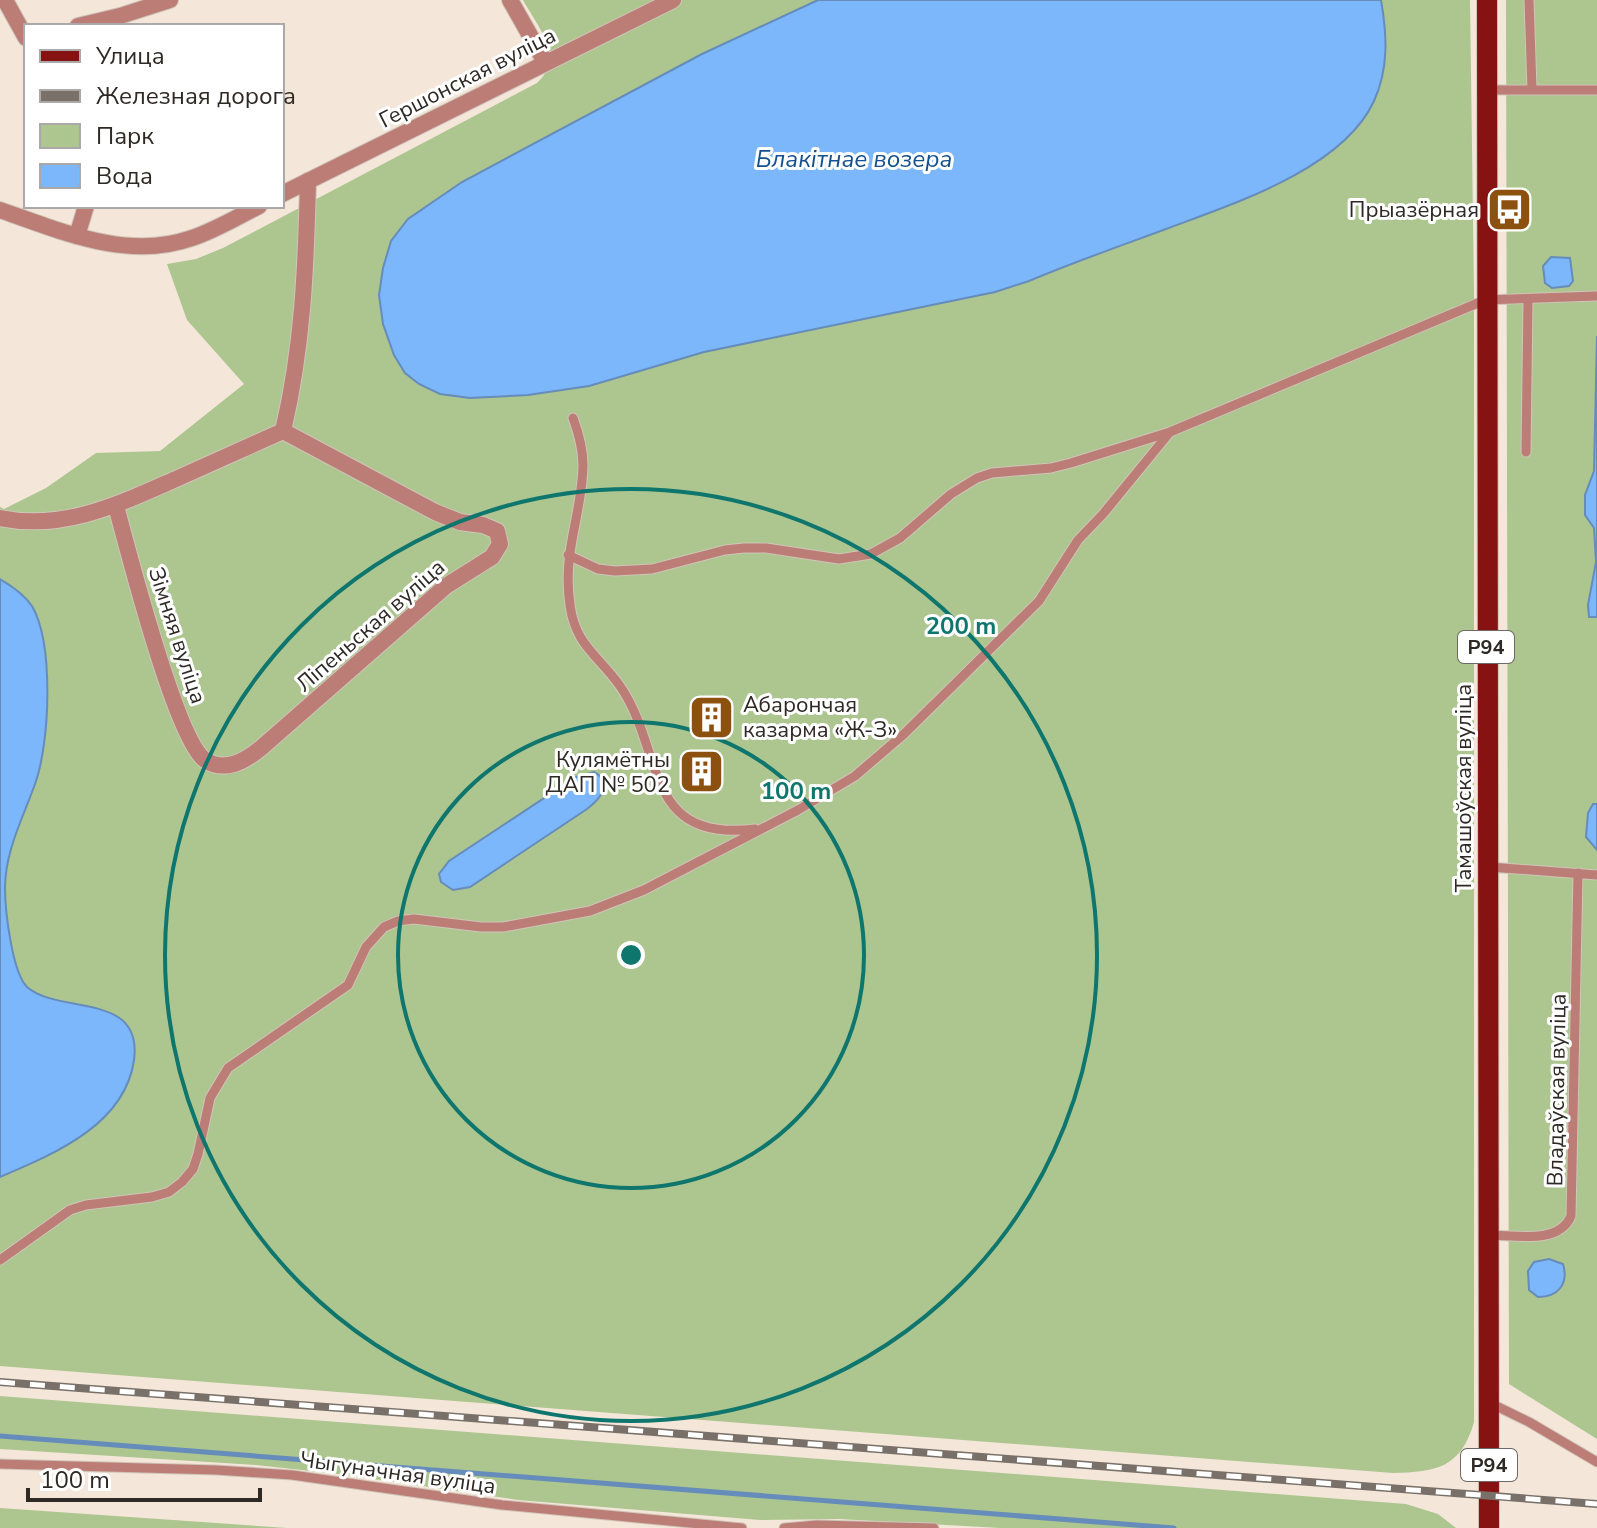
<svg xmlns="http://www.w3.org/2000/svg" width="1597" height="1528" font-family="'Nunito Sans',sans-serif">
<rect width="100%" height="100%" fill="#f4e7da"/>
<!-- green -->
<g fill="#adc58f">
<path d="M 523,0 L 1470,0 L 1474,292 L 1474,1422 C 1461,1468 1436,1472 1393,1473 L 0,1366 L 0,507 L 4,509 L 46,488 L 96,453 L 160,451 L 244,384 L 187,320 L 167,264 L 196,259 L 223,248 L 537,83 C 566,57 537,26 523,0 Z"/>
<polygon points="1506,0 1597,0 1597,1439 1509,1384"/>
<polygon points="0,1396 1406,1504 1438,1514 1456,1528 1000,1528 839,1519 760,1520 518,1500 339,1474 256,1465 0,1449"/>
<polygon points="0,1508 287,1528 0,1528"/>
</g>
<!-- water -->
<g fill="#7cb7fb" stroke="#658cba" stroke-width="2">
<path d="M 818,0 L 1381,0 C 1387,35 1389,68 1374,101 C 1342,170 1232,204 1166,229 C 1120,246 1074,262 1029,281 L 995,292 L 704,352 L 589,386 L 528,395 L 470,398 L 440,394 L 419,384 L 405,373 L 394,355 L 383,324 L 379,295 L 383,268 L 391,241 L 408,219 L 462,182 L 702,54 Z"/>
<polygon points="1551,257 1570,258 1573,281 1569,286 1552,288 1545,283 1543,266"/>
<polygon points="1597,336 1597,617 1589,617 1588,605 1596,562 1594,528 1585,515 1585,495 1594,471"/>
<path d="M 0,579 C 12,586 24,594 32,606 C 54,644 50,743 35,784 C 23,818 5,851 5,888 C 5,910 12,972 27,987 C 59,1015 143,991 134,1060 C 125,1125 54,1154 0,1177 Z"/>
<path d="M 594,772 C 614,783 600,799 587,809 L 470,887 L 453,890 L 441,882 L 439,874 L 449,861 L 576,777 Z"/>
<polygon points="1593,804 1597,804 1597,850 1586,837 1588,813"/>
<path d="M 1549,1259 L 1563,1264 C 1569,1284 1558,1297 1538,1297 L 1529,1290 L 1528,1271 L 1534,1262 Z"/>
</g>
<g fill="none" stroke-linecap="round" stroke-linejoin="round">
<!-- stream -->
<polyline stroke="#658cba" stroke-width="5" points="0,1436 1174,1528"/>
<defs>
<g id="service">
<polyline points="1529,0 1532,89"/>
<polyline points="1488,90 1597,90"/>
<path d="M 573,418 C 579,434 583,449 583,466 C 582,515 562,551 570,605 C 575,645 599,656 620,686 C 665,751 642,843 755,829"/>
<polyline points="1526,452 1528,299"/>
<polyline points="568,555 598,569 615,571 652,569 725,550 744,548 766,548 839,559 871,554 900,538 951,494 977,478 992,473 1051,468 1071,463 1170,432 1485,300 1597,296"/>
<polyline points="1489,867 1597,875"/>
<path d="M 1488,1235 C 1515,1235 1559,1245 1571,1216 L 1578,873"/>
<polyline points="0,1260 70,1210 86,1205 152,1197 169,1192 182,1182 193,1169 198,1154 210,1098 228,1068 348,985 366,947 384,927 398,921 414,919 481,927 503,927 590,911 644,890 798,810 855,776 904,734 1039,601 1078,540 1103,514 1170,432"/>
<polyline points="1488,1402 1529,1422 1597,1462"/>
<polyline points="0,1464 216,1470 292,1475 502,1505 742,1528"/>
<polyline points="784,1528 817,1525 934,1528"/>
</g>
<g id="minor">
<polyline points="5,0 26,38"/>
<polyline points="510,0 545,62"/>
<polyline points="78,26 120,16 170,0"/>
<polyline points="282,194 673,0"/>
<path d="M 0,210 C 61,231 127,261 192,238 C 216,230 237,217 259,206"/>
<polyline points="77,236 86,206"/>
<path d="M 116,506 C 128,550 176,740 205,760 C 225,773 245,761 261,748 L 446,586 L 492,557 L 500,544 L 497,531 L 483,525 L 460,522 L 435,512 L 283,431"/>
<path d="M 0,518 C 64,531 119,504 176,479 C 212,463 247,447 283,431 C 303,346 306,267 308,181"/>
</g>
<polyline id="primary" points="1487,0 1489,1528"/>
</defs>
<!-- service casing -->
<use href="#service" stroke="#d0c5b9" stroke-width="11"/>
<!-- minor casing -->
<use href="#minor" stroke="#d0c5b9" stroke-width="18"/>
<!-- primary casing -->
<use href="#primary" stroke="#d0c5b9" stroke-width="22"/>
<!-- service -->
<use href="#service" stroke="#bb7d75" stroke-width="9"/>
<!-- minor -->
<use href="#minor" stroke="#bb7d75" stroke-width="16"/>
<!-- primary -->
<use href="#primary" stroke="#861212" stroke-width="20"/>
<defs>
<polyline id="rail" points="0,1382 1597,1504"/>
</defs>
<!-- rail casing -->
<use href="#rail" stroke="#797169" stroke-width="8"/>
<!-- rail -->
<use href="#rail" stroke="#fff" stroke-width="5" stroke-dasharray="15" stroke-linecap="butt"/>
</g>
<!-- distance rings -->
<g fill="none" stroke="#0f766e" stroke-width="4">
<circle cx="631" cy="955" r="233"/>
<circle cx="631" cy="955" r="466"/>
</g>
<!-- icons -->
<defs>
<symbol id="bus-square" viewBox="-11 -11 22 22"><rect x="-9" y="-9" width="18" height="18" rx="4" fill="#8c510e" stroke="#fff"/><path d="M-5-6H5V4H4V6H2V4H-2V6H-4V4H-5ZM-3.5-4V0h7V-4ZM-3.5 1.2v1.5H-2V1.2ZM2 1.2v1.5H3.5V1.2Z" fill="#fff"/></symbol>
<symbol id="building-square" viewBox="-11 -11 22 22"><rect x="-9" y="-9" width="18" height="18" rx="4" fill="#8c510e" stroke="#fff"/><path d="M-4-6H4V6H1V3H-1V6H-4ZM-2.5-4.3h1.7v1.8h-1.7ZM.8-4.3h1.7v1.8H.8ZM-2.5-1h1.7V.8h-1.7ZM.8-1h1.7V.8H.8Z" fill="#fff"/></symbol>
</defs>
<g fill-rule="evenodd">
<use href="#bus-square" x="1484" y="184" width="51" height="51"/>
<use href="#building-square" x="686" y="692" width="51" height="51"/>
<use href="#building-square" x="676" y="746" width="51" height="51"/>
</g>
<g text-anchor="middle" stroke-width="6" stroke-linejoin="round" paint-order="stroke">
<!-- shield labels -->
<g fill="#fff" stroke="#6d6966" stroke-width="2">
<rect x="1458" y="631" width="56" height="32" rx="6"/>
<rect x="1461" y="1449" width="56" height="32" rx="6"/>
</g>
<g font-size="20" font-weight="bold" fill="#2e2924">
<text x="1486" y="654">Р94</text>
<text x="1489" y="1472">Р94</text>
</g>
<!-- street labels -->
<g font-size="22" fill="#2e2924" stroke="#fff">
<text transform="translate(467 77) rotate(-27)" y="8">Гершонская вуліца</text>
<text transform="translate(370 625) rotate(-41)" y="8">Ліпеньская вуліца</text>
<text transform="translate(178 635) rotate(72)" y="8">Зімняя вуліца</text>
<text transform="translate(1463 788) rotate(-90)" y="8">Тамашоўская вуліца</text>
<text transform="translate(1556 1090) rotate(-89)" y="8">Владаўская вуліца</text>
<text transform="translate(398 1472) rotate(8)" y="8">Чыгуначная вуліца</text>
</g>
<!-- poi labels -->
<g font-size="22" fill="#2e2924" stroke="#fff" text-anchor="end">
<text x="1479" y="217">Прыазёрная</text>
<text x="743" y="712" text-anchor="start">Абарончая<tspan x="743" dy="25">казарма «Ж-З»</tspan></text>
<text x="670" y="767">Кулямётны<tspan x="670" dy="25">ДАП № 502</tspan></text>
</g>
<!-- water labels -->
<g font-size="24" font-style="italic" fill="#14508d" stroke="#fff">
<text x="854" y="167">Блакітнае возера</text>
</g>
</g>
<circle cx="631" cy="955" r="12" fill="#0f766e" stroke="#fff" stroke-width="4"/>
<g font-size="24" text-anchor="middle" font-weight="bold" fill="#0f766e" stroke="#fff" stroke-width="6" stroke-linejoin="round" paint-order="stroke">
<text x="961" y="634">200 m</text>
<text x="796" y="799">100 m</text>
</g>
<!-- legend -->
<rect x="24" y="24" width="260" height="184" fill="#ffffff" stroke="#aba9a7" stroke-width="2"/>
<rect x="40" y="50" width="40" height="12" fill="#861212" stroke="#aba9a7" stroke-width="2"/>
<text x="96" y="64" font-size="24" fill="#2e2924">Улица</text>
<rect x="40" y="90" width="40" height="12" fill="#797169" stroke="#aba9a7" stroke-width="2"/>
<text x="96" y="104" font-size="24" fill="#2e2924">Железная дорога</text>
<rect x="40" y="124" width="40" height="24" fill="#adc58f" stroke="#aba9a7" stroke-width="2"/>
<text x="96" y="144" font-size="24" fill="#2e2924">Парк</text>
<rect x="40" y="164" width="40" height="24" fill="#7cb7fb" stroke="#aba9a7" stroke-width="2"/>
<text x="96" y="184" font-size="24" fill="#2e2924">Вода</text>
<!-- scale -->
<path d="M28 1488v12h232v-12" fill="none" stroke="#2e2924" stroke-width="4"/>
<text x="40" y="1488" font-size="24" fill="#2e2924" stroke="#ffffff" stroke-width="6" paint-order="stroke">100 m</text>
</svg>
